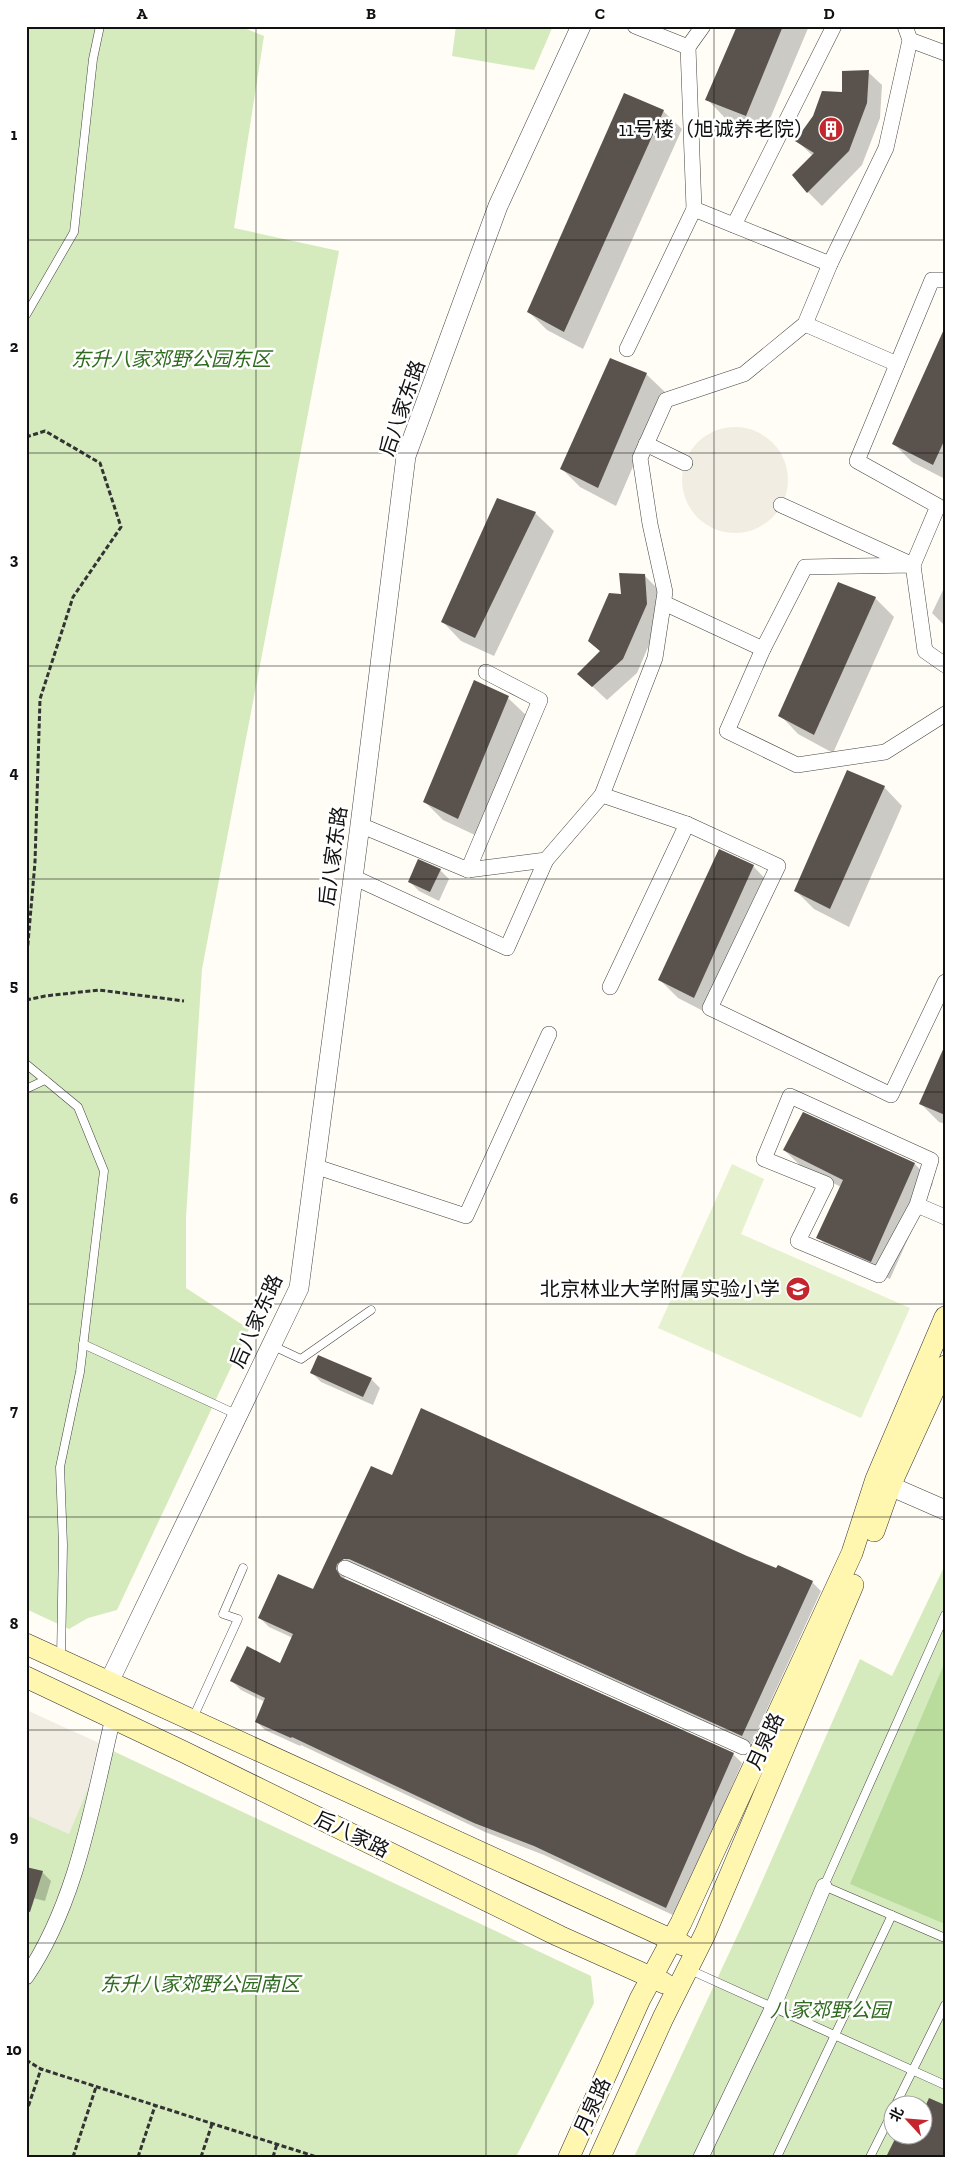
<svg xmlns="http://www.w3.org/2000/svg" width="971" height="2183" font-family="'Zilla Slab','Noto Sans SC',serif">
<rect width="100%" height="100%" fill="#fffdf5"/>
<!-- green -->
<g fill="#d5ebbd" fill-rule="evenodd">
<polygon points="26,26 239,26 264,36 234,228 339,251 202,969 186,1217 186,1288 249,1329 117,1610 88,1618 69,1629 26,1609"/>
<polygon points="456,26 553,26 534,70 452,56"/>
<path d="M 945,1565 L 945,2157 L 634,2157 L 752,1904 L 860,1659 L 892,1676 ZM 894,2106 L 924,2106 L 924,2136 L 894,2136 Z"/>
<polygon points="26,1710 591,1976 594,2003 516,2157 26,2157"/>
</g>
<!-- forest -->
<polygon fill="#b9dc9c" points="945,1662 945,1924 850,1884"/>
<!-- pitch -->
<polygon fill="#e6f2cf" points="732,1164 764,1179 741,1234 910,1308 861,1418 658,1328"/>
<!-- plaza -->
<g fill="#f1ede2">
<circle cx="735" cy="480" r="53"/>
<polygon points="26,1710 106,1746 69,1834 26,1815"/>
</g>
<!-- shadow -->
<g fill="#0003" fill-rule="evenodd">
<polygon points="738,26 809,26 764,133 725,118 707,99"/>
<polygon points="868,72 882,85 880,118 862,165 822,206 808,192 813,156 797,141"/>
<polygon points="663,111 682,129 583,349 547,330 528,311"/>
<polygon points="945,330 945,479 912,462 894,444"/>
<polygon points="646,374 665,392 616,506 580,487 561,468"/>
<polygon points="535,513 554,531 494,656 461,641 443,622"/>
<polygon points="644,575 658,589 660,619 637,673 607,700 579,674 601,652 589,641 623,595"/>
<polygon points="945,586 945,626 932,613"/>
<polygon points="875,598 894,617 833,753 798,734 780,715"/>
<polygon points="508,698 527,716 477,836 443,820 424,801"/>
<polygon points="884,787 902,806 849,927 814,909 795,890"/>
<polygon points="753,866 771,885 713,1016 678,998 660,980"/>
<polygon points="440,870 449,879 439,901 419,891 410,882"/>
<polygon points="945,1048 945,1124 939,1122 921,1104"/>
<polygon points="804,1114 915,1164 933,1183 890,1279 836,1256 818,1237 841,1187 803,1168 784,1150"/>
<polygon points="312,1373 371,1379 380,1388 373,1405 321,1382"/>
<path d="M 392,1477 L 747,1557 L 812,1582 L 821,1591 L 751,1744 L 359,1568 L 346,1573 L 344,1579 L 733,1754 L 742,1763 L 675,1916 L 544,1855 L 485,1832 L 301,1745 L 300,1746 L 265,1730 L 256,1721 L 265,1702 L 241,1690 L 232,1681 L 281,1664 L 293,1638 L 269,1627 L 260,1618 L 314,1591 ZM 349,1556 L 340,1563 L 340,1560 Z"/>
<polygon points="42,1872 51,1881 45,1901 29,1897"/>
<polygon points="930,2100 945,2157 907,2143 911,2136 924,2136 924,2112"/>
</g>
<!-- building -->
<g fill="#5a524d">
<polygon points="737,26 783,26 746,116 705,100"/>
<polygon points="869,70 867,103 849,151 807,193 792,175 814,153 795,141 813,116 822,91 842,92 842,71"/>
<polygon points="624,93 664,110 564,332 527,312"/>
<polygon points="945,327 945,439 933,465 892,444"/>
<polygon points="610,358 647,373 598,488 560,469"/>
<polygon points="497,498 536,512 475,638 441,622"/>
<polygon points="619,573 645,574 647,604 623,659 592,687 577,674 600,651 588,641 609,593 621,594"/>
<polygon points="838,582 876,597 814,735 778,716"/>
<polygon points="474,680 509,696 458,819 423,802"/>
<polygon points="847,770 885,786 830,909 794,891"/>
<polygon points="719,849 754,865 694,998 658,980"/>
<polygon points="418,859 441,869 430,892 408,882"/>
<polygon points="945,1045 945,1115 919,1104"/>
<polygon points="803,1112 915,1163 871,1262 816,1238 843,1180 783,1150"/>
<polygon points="318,1355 372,1378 363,1397 310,1373"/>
<polygon points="421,1408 747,1556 776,1568 778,1565 813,1581 742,1736 349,1559 344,1559 337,1564 336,1569 341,1577 734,1753 666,1908 534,1846 474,1823 292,1737 291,1738 255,1722 265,1698 230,1681 247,1646 280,1663 293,1634 258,1618 278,1574 313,1589 371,1466 392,1475"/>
<polygon points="26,1867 43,1871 30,1912 26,1911"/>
<polygon points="929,2098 945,2105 945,2157 886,2157 896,2137 907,2142 910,2136 924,2136 924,2109"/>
</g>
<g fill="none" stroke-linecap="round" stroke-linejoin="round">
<defs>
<g id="service">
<polyline points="26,315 74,232 93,59 100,26"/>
<polyline points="26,1064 78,1107 104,1171 80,1372 60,1467 63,1545 61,1657"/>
<polyline points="26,1089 45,1080"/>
<polyline points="83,1344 238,1415"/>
<polyline points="271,1345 301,1359 371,1310"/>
<polyline points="945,1615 824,1886 945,1938"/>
<polyline points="193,1718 238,1619 223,1614 243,1568"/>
<polyline points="690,1970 945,2085"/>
<polyline points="895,2106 945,2005"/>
<polyline points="777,2157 892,1915"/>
<polyline points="870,2157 894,2109"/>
</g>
<g id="minor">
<polyline points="635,26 688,47 694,209"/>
<polyline points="910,40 945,53"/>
<polyline points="688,47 703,26"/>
<polyline points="734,225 834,26"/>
<polyline points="805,324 897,364"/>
<polyline points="627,349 694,209 830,264"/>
<polyline points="646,444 685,463"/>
<polyline points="781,505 913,565 938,506 857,461 932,280 945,280"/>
<polyline points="664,603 763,649"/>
<polyline points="945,665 925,651 913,565 805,567 763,649 727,731 797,765 885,752 945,714"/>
<polyline points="602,795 655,658 665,592 650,524 640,458 666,400 744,374 805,324 830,264 886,148 910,40 905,26"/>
<polyline points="360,825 468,870 540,700 486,672"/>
<polyline points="468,870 546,860 602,795 687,824 778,866 710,1008 891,1095 945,982"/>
<polyline points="353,877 507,948 546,860"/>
<polyline points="610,987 687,824"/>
<polyline points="314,1166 466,1216 549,1034"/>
<polyline points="917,1205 931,1160 790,1096 764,1159 826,1184 798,1241 879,1275 917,1205 945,1217"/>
<polyline points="345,1568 743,1747"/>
<path d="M 26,1977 C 77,1902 92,1805 113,1718"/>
<polyline points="701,2157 773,2007 824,1886"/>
</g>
<g id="tertiary">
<polyline points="890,1486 945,1510"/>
<polyline points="109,1682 299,1288 360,825 406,456 498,206 581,26"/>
</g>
<g id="secondary">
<polyline points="874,1531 890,1486 945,1366"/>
<polyline points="26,1644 683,1945"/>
<polyline points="26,1677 184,1752 559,1936 664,1983"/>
<polyline points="569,2157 640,1999 681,1923 852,1553 876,1479 945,1317"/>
<polyline points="600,2157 663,2018 705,1934 853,1585"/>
</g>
</defs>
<!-- service casing -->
<use href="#service" stroke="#444" stroke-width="9"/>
<!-- minor casing -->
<use href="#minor" stroke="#444" stroke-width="16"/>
<!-- tertiary casing -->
<use href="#tertiary" stroke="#444" stroke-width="20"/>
<!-- secondary casing -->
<use href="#secondary" stroke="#333" stroke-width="22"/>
<!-- path -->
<g stroke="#333" stroke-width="3" stroke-dasharray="5 2.5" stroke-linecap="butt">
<polyline points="26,437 45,431 100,463 121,527 73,597 40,699 35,862 26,966"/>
<polyline points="26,1000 45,996 99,990 184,1001"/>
<polyline points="26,2060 41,2069 317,2157"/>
<polyline points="26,2113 41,2069"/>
<polyline points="73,2157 96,2087"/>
<polyline points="138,2157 155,2106"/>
<polyline points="201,2157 212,2124"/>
<polyline points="273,2157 277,2144"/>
</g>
<!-- service -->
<use href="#service" stroke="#fff" stroke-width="8"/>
<!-- minor -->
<use href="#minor" stroke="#fff" stroke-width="15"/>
<!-- tertiary -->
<use href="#tertiary" stroke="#fff" stroke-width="19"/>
<!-- secondary -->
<use href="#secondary" stroke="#fff6b0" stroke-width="21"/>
</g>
<!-- grid -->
<path fill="none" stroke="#111" stroke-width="1" stroke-opacity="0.55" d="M 256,26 L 256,2157M 486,26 L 486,2157M 714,26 L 714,2157M 26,240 L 945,240M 26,453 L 945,453M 26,666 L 945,666M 26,879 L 945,879M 26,1092 L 945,1092M 26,1304 L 945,1304M 26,1517 L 945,1517M 26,1730 L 945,1730M 26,1943 L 945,1943"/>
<!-- icons -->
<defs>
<symbol id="building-disc" viewBox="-11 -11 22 22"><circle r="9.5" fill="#c4262e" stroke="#fff"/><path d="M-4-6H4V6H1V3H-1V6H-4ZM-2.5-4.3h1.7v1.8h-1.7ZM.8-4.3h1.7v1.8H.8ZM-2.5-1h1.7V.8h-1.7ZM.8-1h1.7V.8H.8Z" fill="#fff"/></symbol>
<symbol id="school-disc" viewBox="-11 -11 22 22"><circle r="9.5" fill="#c4262e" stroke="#fff"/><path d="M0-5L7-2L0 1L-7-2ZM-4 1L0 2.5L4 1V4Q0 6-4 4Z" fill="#fff"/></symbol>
</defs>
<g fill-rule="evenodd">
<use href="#building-disc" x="817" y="115" width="28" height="28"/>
<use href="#school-disc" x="784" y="1275" width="28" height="28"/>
</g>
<g text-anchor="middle" stroke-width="5" stroke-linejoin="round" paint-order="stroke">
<!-- poi labels -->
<g font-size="20" fill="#111" stroke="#fff" text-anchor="end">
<text x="814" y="136">11号楼（旭诚养老院）</text>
<text x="780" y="1296">北京林业大学附属实验小学</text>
</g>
<!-- park labels -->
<g font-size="20" font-style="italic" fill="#2f6b1f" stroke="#fff">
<text x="171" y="366">东升八家郊野公园东区</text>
<text x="200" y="1991">东升八家郊野公园南区</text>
<text x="830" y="2017">八家郊野公园</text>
</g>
<!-- street labels -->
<g font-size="20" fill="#111" stroke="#fff">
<text transform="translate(402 408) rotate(-71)" y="7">后八家东路</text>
<text transform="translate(333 856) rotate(-82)" y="7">后八家东路</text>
<text transform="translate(256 1321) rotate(-66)" y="7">后八家东路</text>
<text transform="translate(765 1741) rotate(-65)" y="7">月泉路</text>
<text transform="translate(352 1834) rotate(26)" y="7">后八家路</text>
<text transform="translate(592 2106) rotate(-66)" y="7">月泉路</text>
</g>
</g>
<!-- border -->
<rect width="971" height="2183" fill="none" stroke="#ffffff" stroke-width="55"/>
<!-- north arrow -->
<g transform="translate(908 2120) rotate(296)"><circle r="24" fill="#ffffff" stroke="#a0a0a0"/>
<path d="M0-4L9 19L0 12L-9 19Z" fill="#c4262e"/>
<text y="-8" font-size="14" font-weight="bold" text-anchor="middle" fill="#111111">北</text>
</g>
<rect x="28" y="28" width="916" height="2128" fill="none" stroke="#111" stroke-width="2"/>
<g font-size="16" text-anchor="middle" font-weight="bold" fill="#111">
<text x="142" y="19">A</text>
<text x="371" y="19">B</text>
<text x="600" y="19">C</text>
<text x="829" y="19">D</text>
<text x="14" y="140">1</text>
<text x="14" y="352">2</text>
<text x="14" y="565">3</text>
<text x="14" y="778">4</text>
<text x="14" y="991">5</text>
<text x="14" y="1204">6</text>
<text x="14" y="1416">7</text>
<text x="14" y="1629">8</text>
<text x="14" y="1842">9</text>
<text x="14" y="2055">10</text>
</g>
</svg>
